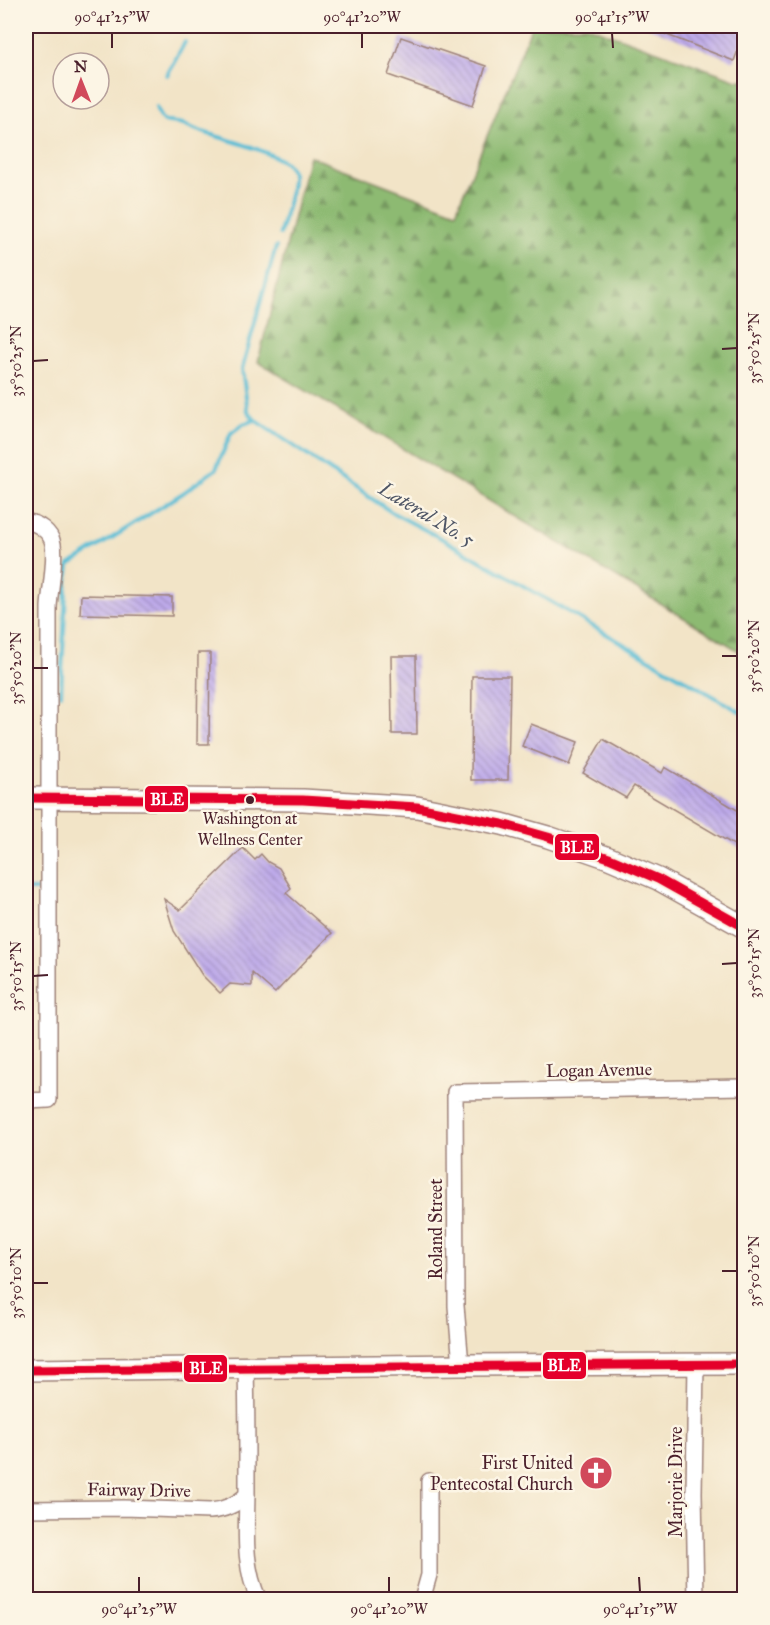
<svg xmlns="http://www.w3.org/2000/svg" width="770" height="1625" font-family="'IM FELL Great Primer',serif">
<defs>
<pattern id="forest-firs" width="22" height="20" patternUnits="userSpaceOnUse" patternTransform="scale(1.5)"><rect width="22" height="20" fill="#8dba72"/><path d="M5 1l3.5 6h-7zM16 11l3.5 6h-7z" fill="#75975e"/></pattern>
<pattern id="building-back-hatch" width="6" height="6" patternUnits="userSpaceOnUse" patternTransform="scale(1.5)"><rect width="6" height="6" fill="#beaaea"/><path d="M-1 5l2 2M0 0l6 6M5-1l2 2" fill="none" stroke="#9c8abe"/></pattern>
</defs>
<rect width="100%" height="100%" fill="#fcf5e5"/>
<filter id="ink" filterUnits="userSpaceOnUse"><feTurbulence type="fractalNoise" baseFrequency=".0167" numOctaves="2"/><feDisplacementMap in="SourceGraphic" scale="12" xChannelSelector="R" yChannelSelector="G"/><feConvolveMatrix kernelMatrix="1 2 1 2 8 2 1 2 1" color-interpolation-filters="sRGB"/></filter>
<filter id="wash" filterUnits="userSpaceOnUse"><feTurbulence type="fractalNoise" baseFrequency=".008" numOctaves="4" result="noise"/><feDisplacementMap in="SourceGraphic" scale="24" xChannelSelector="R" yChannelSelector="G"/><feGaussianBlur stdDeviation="1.35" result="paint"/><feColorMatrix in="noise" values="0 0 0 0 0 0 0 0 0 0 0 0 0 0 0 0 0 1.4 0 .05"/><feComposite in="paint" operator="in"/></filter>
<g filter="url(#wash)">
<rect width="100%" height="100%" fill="#f2e4c7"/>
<!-- forest -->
<polygon fill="url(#forest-firs)" stroke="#6c6c4e" stroke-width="1.5" points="532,26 588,26 737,80 744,80 744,654 258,362 309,156 456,212"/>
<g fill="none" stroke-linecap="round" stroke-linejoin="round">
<!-- stream -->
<g stroke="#58bdd5" stroke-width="4">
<polyline points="190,29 191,26"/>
<polyline points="167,75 185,42"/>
<path d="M 156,107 C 162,127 168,120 183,124 C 191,127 197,131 206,133 C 224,139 285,154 291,170 C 296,182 283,220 280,234"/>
<polyline points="276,247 242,369 248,411 255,420 393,513 448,542 744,714"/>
<polyline points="61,694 66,589 69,565 183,493 216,469 231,433 243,424 255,420"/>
<polyline points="26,890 37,890"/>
</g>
</g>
<g id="blocks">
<!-- building -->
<g fill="url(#building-back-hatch)">
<polygon points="644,26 740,26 744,27 744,34 734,61"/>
<polygon points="401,37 486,66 473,105 388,75"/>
<polygon points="81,595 172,597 172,616 80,614"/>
<polygon points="198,653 210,653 209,744 197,744"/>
<polygon points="391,656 416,656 417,734 392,734"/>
<polygon points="472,676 510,676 508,780 471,780"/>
<polygon points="531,724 578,742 569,765 522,746"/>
<polygon points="603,739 662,773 665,767 744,814 744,851 634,786 626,798 583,773"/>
<polygon points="243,848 255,860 261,854 268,862 279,868 291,888 286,893 332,933 275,993 252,973 252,986 230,984 220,993 202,975 174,931 164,899 180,910"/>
</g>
</g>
</g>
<g filter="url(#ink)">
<use href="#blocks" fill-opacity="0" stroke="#9e8279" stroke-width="1.5"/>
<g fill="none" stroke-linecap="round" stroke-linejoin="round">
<defs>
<g id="street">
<path d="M 26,522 C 37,522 51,532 53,544 C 56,559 50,590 49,607 L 49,1100 L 26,1101"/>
<polyline points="461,1365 456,1306 455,1092 744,1087"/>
<path d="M 246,1368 C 247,1408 247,1449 247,1489 C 247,1527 242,1565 259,1600"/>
<path d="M 26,1509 L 124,1508 L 210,1511 C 225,1510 236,1505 247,1495"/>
<polyline points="422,1600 429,1575 429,1481"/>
<polyline points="696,1600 694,1493 696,1363"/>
</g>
<g id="secondary">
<polyline points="26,798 303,800 417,807 502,824 548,837 609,858 658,879 744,927"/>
<polyline points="26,1370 461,1365 744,1364"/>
</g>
</defs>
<!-- street casing -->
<use href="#street" stroke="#9e8279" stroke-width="18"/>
<!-- secondary casing -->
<use href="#secondary" stroke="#9e8279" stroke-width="24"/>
<!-- street -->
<use href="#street" stroke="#fff" stroke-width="15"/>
<!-- secondary -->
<use href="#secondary" stroke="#fff" stroke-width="21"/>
<defs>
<g id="bus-1">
<polyline points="26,798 303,800 417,807 502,824 548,837 609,858 658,879 744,927"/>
<polyline points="26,1370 744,1364"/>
</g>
</defs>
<!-- bus-1 casing -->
<use href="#bus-1" stroke="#fcf5e5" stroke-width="14"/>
<!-- bus-1 -->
<use href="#bus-1" stroke="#e4002b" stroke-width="9"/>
</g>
</g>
<!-- ticks -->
<path fill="none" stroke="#4a1f2b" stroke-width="2" d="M 112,33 L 112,48M 362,33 L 362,48M 612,33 L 613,48M 722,349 L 737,348M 33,361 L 48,360M 722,656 L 737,656M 33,668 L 48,668M 722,964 L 737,963M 33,976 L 48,975M 722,1271 L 737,1271M 33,1283 L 48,1283M 139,1577 L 139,1592M 389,1577 L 389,1592M 639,1577 L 640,1592"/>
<!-- icons -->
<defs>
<symbol id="church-disc" viewBox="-11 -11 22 22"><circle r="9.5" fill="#d1495b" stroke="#fcf5e5"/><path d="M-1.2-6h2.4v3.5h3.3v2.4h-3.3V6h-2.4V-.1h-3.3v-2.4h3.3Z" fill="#fff"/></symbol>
</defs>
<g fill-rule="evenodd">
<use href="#church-disc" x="577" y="1454" width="38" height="38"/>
</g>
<!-- markers -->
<circle fill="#4a1f2b" stroke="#fcf5e5" stroke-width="2" cx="250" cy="800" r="5"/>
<g text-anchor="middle" stroke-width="5" stroke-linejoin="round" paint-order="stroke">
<!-- bus labels -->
<g font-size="16" fill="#4a1f2b" stroke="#fcf5e5">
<text x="250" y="824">Washington at<tspan x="250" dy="21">Wellness Center</tspan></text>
</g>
<!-- street labels -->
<g font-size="18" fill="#4a1f2b" stroke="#fcf5e5">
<text transform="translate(599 1070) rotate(-1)" y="6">Logan Avenue</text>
<text transform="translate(436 1229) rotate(-90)" y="6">Roland Street</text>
<text transform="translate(676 1482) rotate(-90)" y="6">Marjorie Drive</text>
<text transform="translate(139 1490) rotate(1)" y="6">Fairway Drive</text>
</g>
<!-- poi labels -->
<g font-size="18" fill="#4a1f2b" stroke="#fcf5e5" text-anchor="end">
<text x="573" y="1469">First United<tspan x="573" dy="21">Pentecostal Church</tspan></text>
</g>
<!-- water labels -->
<g font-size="20" font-style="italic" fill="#4f5666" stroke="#fcf5e5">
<text transform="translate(427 514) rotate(31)" y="7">Lateral No. 5</text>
</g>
</g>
<g stroke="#fcf5e5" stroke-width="2">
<rect x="144" y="785" width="45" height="28" rx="6" fill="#e4002b"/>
<rect x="554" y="833" width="46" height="28" rx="6" fill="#e4002b"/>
<rect x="542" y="1351" width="45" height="29" rx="6" fill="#e4002b"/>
<rect x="183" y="1354" width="45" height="29" rx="6" fill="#e4002b"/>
</g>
<g font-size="16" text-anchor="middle" font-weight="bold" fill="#fff">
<text x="167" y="805">BLE</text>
<text x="577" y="853">BLE</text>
<text x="564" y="1371">BLE</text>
<text x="206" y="1374">BLE</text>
</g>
<!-- margin -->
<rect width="770" height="1625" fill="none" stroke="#fcf5e5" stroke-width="66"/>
<!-- north arrow -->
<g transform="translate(81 81) rotate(359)"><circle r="28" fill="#fcf5e5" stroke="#b59f9b" stroke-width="1.5"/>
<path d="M0-4.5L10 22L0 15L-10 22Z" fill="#d1495b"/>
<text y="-9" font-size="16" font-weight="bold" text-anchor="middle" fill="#4a1f2b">N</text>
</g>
<rect x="33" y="33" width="704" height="1559" fill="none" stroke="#4a1f2b" stroke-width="2"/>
<g font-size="15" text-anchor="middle" fill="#4a1f2b">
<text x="112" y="22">90°41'25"W</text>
<text x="362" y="22">90°41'20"W</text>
<text x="612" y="22">90°41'15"W</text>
<text transform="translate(754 348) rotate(-90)" y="5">35°50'25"N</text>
<text transform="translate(16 361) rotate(-90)" y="5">35°50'25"N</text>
<text transform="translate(754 656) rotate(-90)" y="5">35°50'20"N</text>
<text transform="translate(16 668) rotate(-90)" y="5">35°50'20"N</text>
<text transform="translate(754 963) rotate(-90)" y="5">35°50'15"N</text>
<text transform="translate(16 976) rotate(-90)" y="5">35°50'15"N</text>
<text transform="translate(754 1271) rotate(-90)" y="5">35°50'10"N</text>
<text transform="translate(16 1283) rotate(-90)" y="5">35°50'10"N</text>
<text x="139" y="1614">90°41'25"W</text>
<text x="389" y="1614">90°41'20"W</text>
<text x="640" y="1614">90°41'15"W</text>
</g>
</svg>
